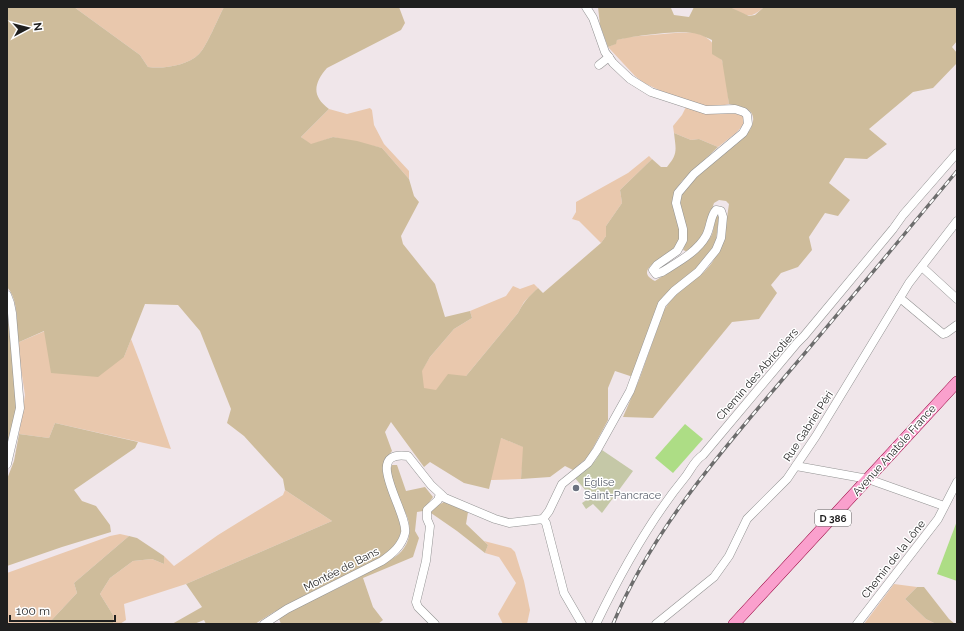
<svg xmlns="http://www.w3.org/2000/svg" width="964" height="631" font-family="Raleway,sans-serif">
<rect width="100%" height="100%" fill="#f0e6ea"/>
<!-- grass -->
<g fill="#e9c8ad">
<path d="M 74,7 L 224,7 C 218,18 207,46 199,54 C 187,66 163,69 148,67 L 140,55 Z"/>
<path d="M 730,7 L 764,7 C 748,21 747,15 730,7 Z"/>
<path d="M 675,33 C 682,33 690,32 696,33 C 726,41 726,79 729,104 L 711,108 L 687,102 L 659,90 L 644,83 L 635,76 L 608,47 L 615,44 L 617,40 L 628,37 Z"/>
<polygon points="686,107 738,113 743,116 744,124 736,133 718,147 699,139 691,140 674,133 673,126 682,115"/>
<polygon points="370,108 372,110 374,125 384,144 409,171 409,179 382,148 333,137 311,145 301,137 329,109 347,114"/>
<polygon points="649,156 652,159 620,190 622,203 606,226 606,236 601,243 579,221 572,219 576,212 576,202 628,173"/>
<polygon points="534,284 538,288 524,302 518,313 466,376 501,438 524,447 521,479 492,480 467,479 399,408 430,357 454,329 472,318 470,311 506,296 513,286 520,289"/>
<polygon points="45,331 124,357 131,339 141,365 171,449 55,423 49,438 19,434 25,395 17,343"/>
<polygon points="285,490 332,521 186,584 124,604 126,620 120,624 113,624 113,615 100,594 110,578 133,561 152,559 164,564 164,556 174,566 218,535 283,495"/>
<polygon points="120,534 129,536 74,583 77,593 48,624 7,624 7,573 110,536"/>
<polygon points="484,541 511,548 515,552 524,581 530,610 527,624 503,624 498,614 516,583 499,557 485,553 488,545"/>
<polygon points="894,584 917,587 905,599 926,619 936,624 864,624"/>
</g>
<!-- forest -->
<g fill="#cebc9b">
<path d="M 7,7 L 74,7 L 140,55 L 148,67 C 163,69 187,66 199,54 C 207,46 218,18 224,7 L 399,7 L 405,23 L 401,30 L 327,68 C 314,83 311,96 329,109 L 301,137 L 311,144 L 333,137 L 357,141 L 382,148 L 409,179 L 414,196 L 419,202 L 401,236 L 403,244 L 435,284 L 445,317 L 470,311 L 472,318 L 454,329 L 430,357 L 422,371 L 424,388 L 436,390 L 448,374 L 466,376 L 518,313 C 523,303 529,296 538,288 L 543,293 L 601,243 L 606,236 L 606,226 L 622,203 L 620,190 L 652,159 L 661,167 L 667,167 C 678,154 676,150 674,133 L 691,140 L 699,139 L 718,147 L 682,181 L 676,189 C 677,201 683,232 679,242 C 674,256 629,268 655,281 C 668,273 702,250 710,238 C 714,232 714,224 715,217 L 717,215 L 719,217 L 716,240 L 711,251 L 703,262 L 688,277 L 667,293 L 633,377 L 615,371 L 608,388 L 608,420 L 588,457 L 573,470 L 565,466 L 550,477 L 521,479 L 523,447 L 501,438 L 489,489 L 464,483 L 430,462 L 424,467 L 391,422 L 385,432 L 392,451 L 385,460 L 402,530 L 396,545 L 387,555 L 343,579 L 274,612 L 255,624 L 206,624 L 204,620 L 194,624 L 172,624 L 202,607 L 186,584 L 332,521 L 285,490 L 283,479 L 244,436 L 227,423 L 231,409 L 200,331 L 178,305 L 145,304 L 124,357 L 98,377 L 51,373 L 44,331 L 17,343 C 17,326 19,300 7,287 Z"/>
<path d="M 598,7 L 668,7 L 671,8 L 674,15 L 689,17 L 694,7 L 730,7 L 749,16 L 755,15 L 764,7 L 957,7 L 957,41 L 952,47 L 957,53 L 957,63 L 933,88 L 913,92 L 869,129 L 887,144 L 867,159 L 845,158 L 829,183 L 850,200 L 838,216 L 825,213 L 809,237 L 812,250 L 798,267 L 781,273 L 771,285 L 777,293 L 759,319 L 732,322 L 653,418 L 623,417 L 639,380 L 664,310 C 674,293 690,284 704,272 C 724,252 725,230 729,204 L 726,201 L 719,200 L 714,203 L 703,236 L 688,252 L 683,250 L 687,238 L 680,210 L 680,197 L 689,184 L 750,130 C 760,110 745,107 729,104 L 722,60 L 712,54 L 712,40 C 707,38 702,35 697,34 C 684,29 633,36 617,40 L 616,44 L 608,47 L 600,25 Z"/>
<polygon points="7,305 17,411 7,452"/>
<polygon points="55,423 138,442 135,448 74,490 82,501 96,506 110,525 111,532 62,547 7,566 7,479 14,461 19,434 49,438"/>
<path d="M 392,465 L 397,465 L 406,491 L 425,487 L 433,497 L 423,511 L 417,512 L 415,531 L 419,538 L 413,557 L 363,578 L 373,607 L 383,620 L 378,624 L 281,624 L 279,619 L 287,613 C 317,597 350,584 379,566 C 388,561 398,557 404,548 C 411,538 411,525 406,514 C 400,501 386,478 392,465 Z"/>
<polygon points="444,502 468,512 466,524 488,545 485,553 457,531 431,513 433,508"/>
<polygon points="129,536 137,538 164,556 164,564 152,559 133,561 110,578 100,594 113,615 113,624 48,624 77,593 74,583"/>
<polygon points="917,587 924,587 949,619 955,624 936,624 926,619 905,599"/>
</g>
<!-- cemetery -->
<polygon fill="#c5c8a7" points="602,450 633,471 602,513 593,504 586,509 582,503 588,499 585,496 588,493 574,477 595,461"/>
<!-- pitch -->
<g fill="#addd85">
<polygon points="685,424 703,439 673,473 655,458"/>
<polygon points="957,521 957,581 937,574"/>
</g>
<g fill="none" stroke-linecap="round" stroke-linejoin="round">
<defs>
<g id="minor">
<polyline points="599,65 609,57"/>
<polyline points="922,267 957,299"/>
<polyline points="7,295 10,303 12,313 20,408 7,464"/>
<polyline points="900,298 943,334 946,333 957,325"/>
<polyline points="796,466 868,479 944,506"/>
<path d="M 543,519 L 549,511 L 562,484 L 588,463 L 597,450 L 616,416 L 630,391 L 662,304 L 674,291 L 698,272 L 716,250 L 721,238 L 723,217 L 721,211 L 716,210 C 710,216 711,227 706,236 C 697,252 678,262 662,272 L 656,274 L 653,270 L 657,265 L 677,251 L 683,240 L 683,229 L 676,203 L 678,193 L 694,174 L 743,133 L 748,124 L 747,115 L 744,112 L 735,109 L 706,110 L 651,92 L 630,79 L 613,63 L 605,52 L 593,18 L 586,7"/>
<path d="M 264,624 L 287,609 L 382,561 C 392,554 402,546 405,533 C 409,513 360,449 408,456 L 431,485 L 445,498 L 495,519 L 509,523 L 543,519 L 546,523 L 564,593 L 582,624"/>
<polyline points="435,624 418,607 416,602 426,561 430,526 427,519 427,510 438,500 440,494"/>
<path d="M 596,624 C 621,572 649,521 686,476 C 691,469 695,460 703,455 L 797,343 L 804,336 L 893,229 L 903,215 L 957,153"/>
<polyline points="656,624 714,577 729,556 747,519 787,479 816,436 909,283 957,221"/>
<polyline points="857,624 938,519 957,482"/>
</g>
<polyline id="major" points="734,624 957,382"/>
</defs>
<!-- minor casing -->
<use href="#minor" stroke="#939393" stroke-width="9"/>
<!-- major casing -->
<use href="#major" stroke="#98033d" stroke-width="12"/>
<!-- minor -->
<use href="#minor" stroke="#fff" stroke-width="8"/>
<!-- major -->
<use href="#major" stroke="#faa0cd" stroke-width="11"/>
<defs>
<path id="rail" d="M 613,624 C 653,528 722,451 788,373 C 845,306 901,238 957,171"/>
</defs>
<!-- rail casing -->
<use href="#rail" stroke="#6d6d6d" stroke-width="3.5"/>
<!-- rail -->
<use href="#rail" stroke="#fff" stroke-width="2" stroke-dasharray="6" stroke-linecap="butt"/>
</g>
<!-- markers -->
<circle fill="#6b7280" stroke="#fff" stroke-width="1.5" cx="576" cy="488" r="4"/>
<g text-anchor="middle" stroke-width="3" stroke-linejoin="round" paint-order="stroke">
<!-- shield labels -->
<rect fill="#fff" stroke="#626262" stroke-width="1" x="815" y="510" width="36" height="16" rx="3"/>
<g font-size="10" font-weight="bold" fill="#1f1f1f">
<text x="833" y="522">D 386</text>
</g>
<!-- street labels -->
<g font-size="11" fill="#1f1f1f" stroke="#fff">
<text transform="translate(757 374) rotate(-49)" y="4">Chemin des Abricotiers</text>
<text transform="translate(808 426) rotate(-57)" y="4">Rue Gabriel Péri</text>
<text transform="translate(894 450) rotate(-48)" y="4">Avenue Anatole France</text>
<text transform="translate(893 559) rotate(-52)" y="4">Chemin de la Lône</text>
<text transform="translate(341 569) rotate(-27)" y="4">Montée de Bans</text>
</g>
<!-- worship labels -->
<g font-size="11" fill="#5b616d" stroke="#fff" text-anchor="start">
<text x="584" y="486">Église<tspan x="584" dy="13">Saint-Pancrace</tspan></text>
</g>
</g>
<!-- border -->
<rect width="964" height="631" fill="none" stroke="#1f1f1f" stroke-width="16"/>
<!-- north arrow -->
<g transform="translate(28 28) rotate(83)" stroke="#ffffff" stroke-width="3" paint-order="stroke">
<path d="M0-3L7 15L0 10L-7 15Z" fill="#1f1f1f"/>
<text y="-6" font-size="11" font-weight="bold" text-anchor="middle" fill="#1f1f1f">N</text>
</g>
<!-- scale -->
<path d="M10 615v6h105v-6" fill="none" stroke="#1f1f1f" stroke-width="2"/>
<text x="16" y="615" font-size="12" fill="#1f1f1f" stroke="#ffffff" stroke-width="3" paint-order="stroke">100 m</text>
</svg>
